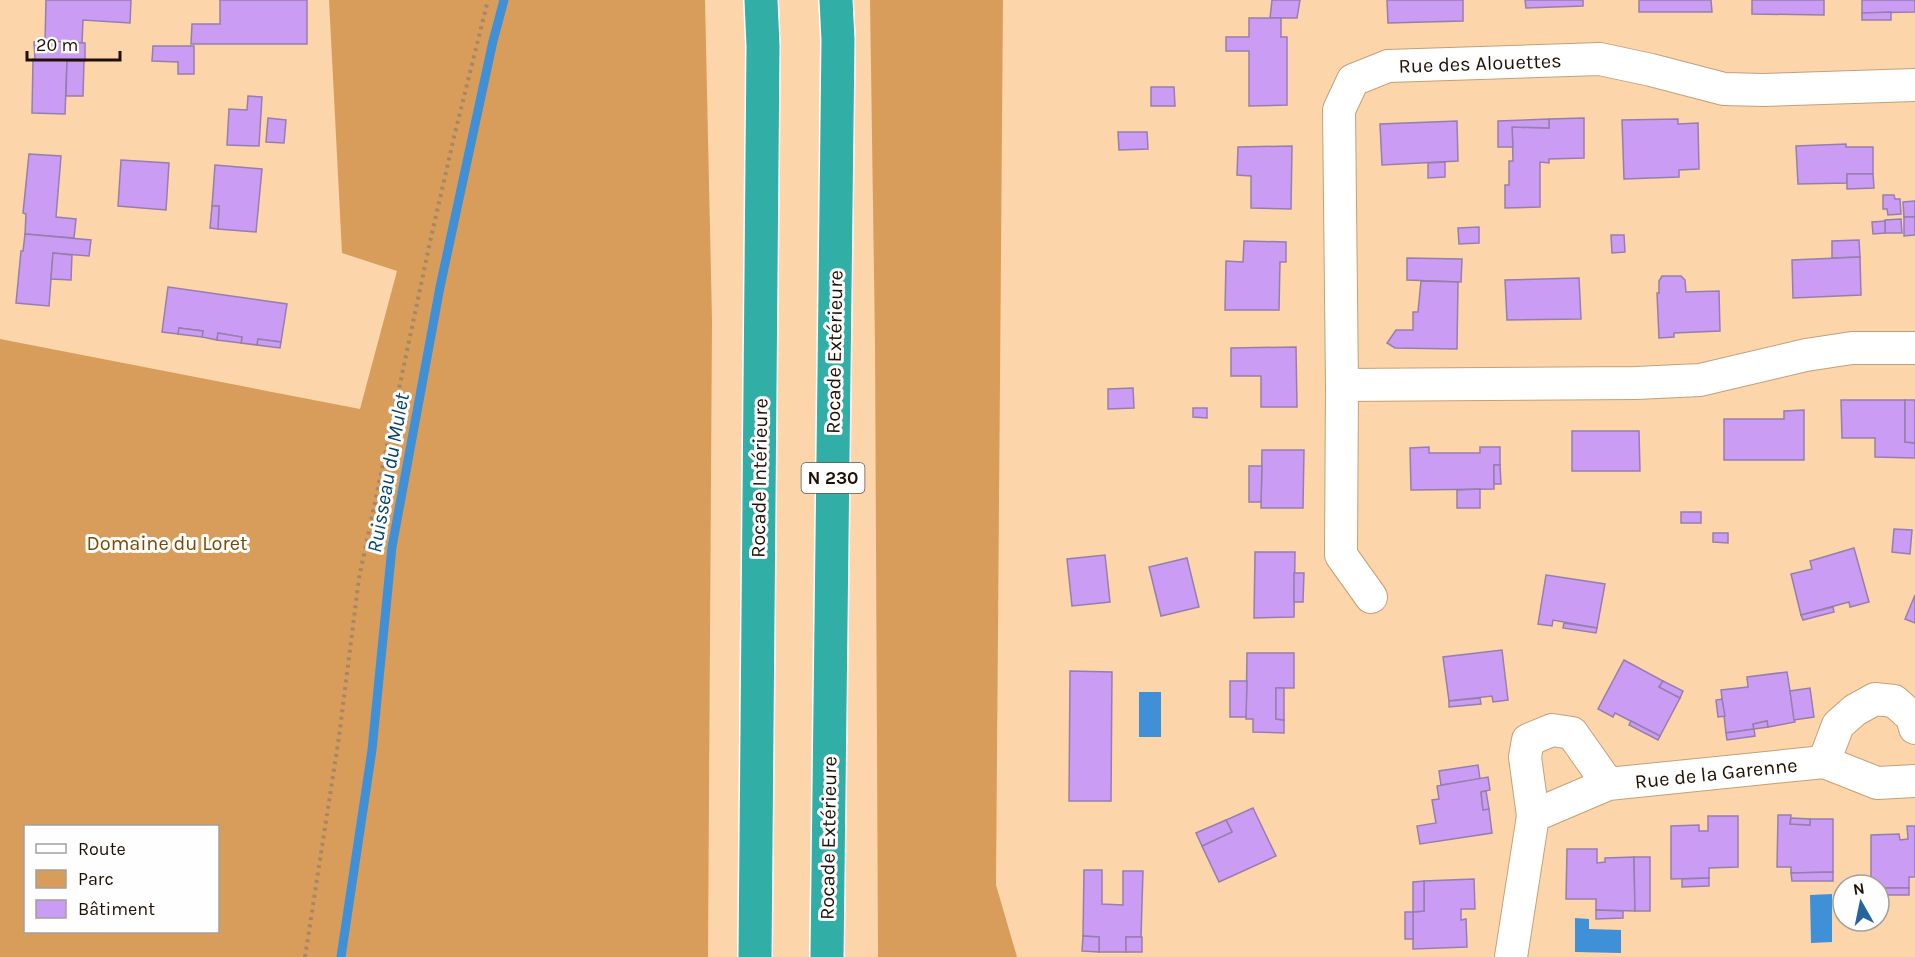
<svg xmlns="http://www.w3.org/2000/svg" width="1915" height="957" font-family="Karla,sans-serif">
<rect width="100%" height="100%" fill="#fdd5ab"/>
<!-- green -->
<g fill="#d99d5b" fill-rule="evenodd">
<path d="M 329,0 L 705,0 L 712,320 L 708,957 L 0,957 L 0,339 L 360,409 L 397,271 L 342,253 ZM 218,826 L 218,932 L 26,932 L 26,826 Z"/>
<polygon points="870,0 1003,0 996,885 1017,957 878,957 875,343"/>
</g>
<!-- water -->
<g fill="#3f90d7">
<rect x="1139" y="692" width="22" height="45"/>
<polygon points="1832,894 1832,942 1811,943 1810,895"/>
<polygon points="1575,918 1589,919 1589,929 1621,930 1621,953 1575,952"/>
</g>
<g fill="none" stroke-linecap="round" stroke-linejoin="round">
<!-- stream -->
<polyline stroke="#3f90d7" stroke-width="9" points="341,957 372,750 392,547 440,287 493,41 504,0"/>
</g>
<!-- building -->
<g fill="#ca9cf4" stroke="#967fac" stroke-width="1.5">
<polygon points="46,0 131,0 130,23 83,20 82,43 45,41"/>
<polygon points="220,0 307,0 307,44 191,44 192,24 220,24"/>
<polygon points="1272,0 1300,0 1297,18 1270,18"/>
<polygon points="1387,0 1463,0 1463,21 1388,23"/>
<polygon points="1525,0 1583,0 1583,6 1526,8"/>
<polygon points="1639,0 1711,0 1712,12 1639,12"/>
<polygon points="1752,0 1824,0 1824,15 1752,14"/>
<polygon points="1862,0 1915,0 1915,12 1862,13"/>
<polygon points="1891,12 1891,20 1862,20 1862,13"/>
<polygon points="1249,18 1281,18 1281,37 1287,37 1287,105 1249,106 1249,51 1226,51 1226,37 1249,37"/>
<polygon points="45,41 85,43 85,61 67,61 65,114 32,113 33,59 35,59 34,42"/>
<polygon points="153,46 194,46 194,74 178,74 178,62 152,61"/>
<polygon points="67,61 84,61 83,96 66,96"/>
<polygon points="1151,87 1174,87 1175,106 1151,106"/>
<polygon points="248,96 262,97 259,146 227,145 229,109 247,110"/>
<polygon points="268,118 286,120 284,143 266,142"/>
<polygon points="1584,118 1584,158 1549,159 1549,163 1540,162 1540,207 1505,208 1505,185 1509,185 1509,161 1513,161 1512,127 1549,128 1549,119"/>
<polygon points="1549,119 1549,128 1512,127 1513,147 1498,147 1498,121"/>
<polygon points="1678,119 1678,124 1698,123 1699,169 1679,170 1679,177 1624,179 1622,120"/>
<polygon points="1457,121 1458,161 1382,165 1380,124"/>
<polygon points="1118,132 1147,132 1148,149 1119,150"/>
<polygon points="1846,144 1846,147 1873,147 1873,174 1847,174 1847,183 1798,184 1796,146"/>
<polygon points="1292,146 1291,209 1251,208 1251,176 1237,175 1238,147"/>
<polygon points="29,154 61,156 56,217 76,219 74,238 25,234 26,214 23,213"/>
<polygon points="121,160 169,163 166,210 118,206"/>
<polygon points="1445,162 1445,177 1428,178 1428,163"/>
<polygon points="215,165 262,169 256,232 218,229 219,206 212,206"/>
<polygon points="1847,174 1873,174 1874,188 1847,189"/>
<polygon points="1883,195 1894,195 1895,199 1900,199 1901,214 1888,215 1887,209 1883,209"/>
<polygon points="1915,201 1915,217 1904,217 1903,202"/>
<polygon points="212,206 219,206 218,229 210,228"/>
<polygon points="1904,217 1915,217 1915,235 1904,236"/>
<polygon points="1901,219 1902,233 1885,233 1885,220"/>
<polygon points="1885,221 1885,233 1873,234 1872,222"/>
<polygon points="1479,227 1479,243 1459,244 1458,228"/>
<polygon points="25,234 91,240 89,256 53,253 49,306 16,303 21,251 23,251"/>
<polygon points="1611,235 1624,235 1625,252 1612,253"/>
<polygon points="1859,240 1860,257 1832,258 1832,241"/>
<polygon points="1244,241 1286,242 1286,262 1280,262 1279,310 1225,310 1226,261 1243,262"/>
<polygon points="53,253 72,255 71,280 51,279"/>
<polygon points="1860,257 1861,295 1793,298 1792,260"/>
<polygon points="1407,258 1462,259 1461,282 1407,280"/>
<polygon points="1662,276 1681,276 1685,280 1686,292 1719,291 1720,331 1674,333 1674,337 1659,338 1657,293 1659,293 1659,281"/>
<polygon points="1579,278 1581,319 1507,320 1505,280"/>
<polygon points="1421,281 1458,282 1457,349 1395,348 1387,343 1396,330 1413,330 1413,312 1418,312"/>
<polygon points="168,287 287,304 281,342 258,339 257,345 241,343 242,337 218,333 217,340 202,337 203,331 179,328 178,334 162,332"/>
<polygon points="179,328 203,331 202,337 178,334"/>
<polygon points="218,333 242,337 241,343 217,340"/>
<polygon points="258,339 281,342 280,348 257,345"/>
<polygon points="1296,347 1297,407 1261,407 1261,376 1231,376 1231,348"/>
<polygon points="1133,388 1134,408 1108,409 1108,389"/>
<polygon points="1841,400 1905,400 1905,442 1915,443 1915,458 1875,457 1875,438 1842,438"/>
<polygon points="1905,400 1915,400 1915,443 1905,442"/>
<polygon points="1193,408 1207,408 1207,418 1193,417"/>
<polygon points="1804,410 1804,460 1724,460 1724,419 1784,419 1784,411"/>
<polygon points="1572,431 1639,431 1640,471 1572,471"/>
<polygon points="1429,447 1429,453 1480,453 1480,447 1500,447 1500,465 1494,465 1494,489 1411,490 1410,448"/>
<polygon points="1262,450 1304,450 1303,508 1261,508"/>
<polygon points="1494,465 1500,465 1501,484 1494,484"/>
<polygon points="1249,466 1262,466 1261,502 1249,502"/>
<polygon points="1480,489 1480,508 1457,508 1457,490"/>
<rect x="1681" y="512" width="20" height="11"/>
<polygon points="1894,529 1912,530 1910,554 1892,552"/>
<polygon points="1713,533 1728,533 1728,543 1713,542"/>
<polygon points="1854,548 1869,602 1850,607 1849,602 1801,615 1791,574 1812,569 1810,561"/>
<polygon points="1255,552 1295,552 1294,617 1254,618"/>
<polygon points="1105,555 1110,602 1072,606 1067,559"/>
<polygon points="1187,558 1199,607 1161,616 1149,567"/>
<polygon points="1294,573 1304,573 1303,602 1294,602"/>
<polygon points="1546,575 1605,584 1597,628 1553,620 1552,626 1538,624"/>
<polygon points="1915,595 1915,623 1905,619"/>
<polygon points="1833,607 1834,612 1803,620 1801,615"/>
<polygon points="1564,623 1597,628 1596,633 1563,628"/>
<polygon points="1502,650 1508,700 1493,702 1492,696 1449,701 1443,657"/>
<polygon points="1247,653 1294,653 1294,688 1276,688 1276,719 1284,720 1284,733 1253,732 1253,719 1246,719"/>
<polygon points="1624,660 1663,681 1659,687 1680,698 1660,736 1615,713 1613,717 1598,709"/>
<polygon points="1070,671 1112,672 1111,801 1069,801"/>
<polygon points="1787,672 1795,722 1768,727 1767,721 1753,724 1754,729 1726,733 1721,690 1748,687 1747,677"/>
<polygon points="1230,681 1247,681 1246,717 1230,717"/>
<polygon points="1663,681 1683,691 1680,698 1659,687"/>
<polygon points="1276,688 1284,688 1284,720 1276,719"/>
<polygon points="1810,688 1814,717 1794,720 1790,691"/>
<polygon points="1480,698 1481,704 1449,707 1449,701"/>
<polygon points="1722,699 1725,716 1718,717 1716,700"/>
<polygon points="1631,721 1660,736 1658,740 1629,725"/>
<polygon points="1767,721 1768,727 1754,729 1753,724"/>
<polygon points="1754,729 1755,736 1727,740 1726,733"/>
<polygon points="1478,765 1480,779 1441,785 1439,771"/>
<polygon points="1488,777 1490,790 1481,792 1483,810 1489,809 1492,833 1420,844 1417,826 1436,823 1432,800 1439,799 1437,786"/>
<polygon points="1486,791 1489,809 1483,810 1481,792"/>
<polygon points="1253,808 1276,856 1219,882 1202,846 1232,832 1226,820"/>
<polygon points="1778,815 1791,815 1790,824 1810,825 1810,819 1833,819 1833,872 1791,873 1791,867 1777,867"/>
<polygon points="1708,816 1738,816 1738,867 1709,868 1709,878 1671,879 1671,826 1699,825 1699,831 1708,831"/>
<polygon points="1791,818 1810,819 1810,825 1790,824"/>
<polygon points="1226,820 1232,832 1202,846 1196,833"/>
<polygon points="1907,826 1915,826 1915,877 1909,877 1909,888 1879,888 1879,885 1871,885 1871,835 1899,834 1900,840 1908,839"/>
<polygon points="1567,849 1597,849 1597,863 1605,862 1605,858 1634,857 1635,911 1596,910 1596,899 1566,899"/>
<polygon points="1634,857 1650,857 1650,911 1635,911"/>
<polygon points="1084,870 1102,870 1102,904 1123,905 1123,871 1143,871 1141,937 1126,937 1126,952 1099,952 1099,937 1083,936"/>
<polygon points="1833,872 1833,881 1792,881 1791,873"/>
<polygon points="1709,878 1709,886 1682,887 1682,879"/>
<polygon points="1474,879 1475,909 1461,909 1461,920 1466,919 1467,947 1413,949 1413,912 1424,911 1424,881"/>
<polygon points="1424,881 1424,911 1413,912 1413,882"/>
<rect x="1882" y="888" width="27" height="7"/>
<polygon points="1596,910 1623,911 1623,918 1596,919"/>
<rect x="1405" y="912" width="8" height="27"/>
<polygon points="1083,936 1099,937 1099,952 1082,951"/>
<rect x="1126" y="937" width="16" height="15"/>
</g>
<g fill="none" stroke-linecap="round" stroke-linejoin="round">
<defs>
<g id="street">
<polyline points="1915,85 1763,90 1724,89 1651,70 1600,59 1388,66 1353,80 1339,110 1342,385 1636,383 1700,380 1806,355 1852,348 1915,348"/>
<polyline points="1342,385 1341,555 1371,597"/>
<polyline points="1824,762 1838,725 1855,710 1875,699 1894,701 1912,717 1915,728"/>
<polyline points="1533,816 1525,757 1528,740 1552,730 1572,733 1608,784"/>
<polyline points="1511,957 1533,816 1608,784 1824,762 1877,783 1915,781"/>
</g>
<g id="highway">
<polyline points="755,957 763,46 761,0"/>
<polyline points="827,957 838,40 836,0"/>
</g>
</defs>
<!-- street casing -->
<use href="#street" stroke="#c59f76" stroke-width="34"/>
<!-- highway casing -->
<use href="#highway" stroke="#fff" stroke-width="36"/>
<!-- path -->
<polyline stroke="#a48768" stroke-width="4" stroke-dasharray="3 4.5" stroke-linecap="butt" points="305,957 339,737 359,578 430,242 454,137 488,0"/>
<!-- street -->
<use href="#street" stroke="#fff" stroke-width="32"/>
<!-- highway -->
<use href="#highway" stroke="#31aea5" stroke-width="33"/>
</g>
<g text-anchor="middle" stroke-width="6" stroke-linejoin="round" paint-order="stroke">
<!-- shield labels -->
<rect fill="#fefefe" stroke="#61574e" stroke-width="1.5" x="801.5" y="463" width="63" height="30" rx="4.5"/>
<g font-size="18" font-weight="bold" fill="#1e1003">
<text x="833" y="484">N 230</text>
</g>
<!-- street labels -->
<g font-size="20" fill="#1e1003" stroke="#fefefe">
<text transform="translate(1480 63) rotate(-2)" y="7">Rue des Alouettes</text>
<text transform="translate(834 352) rotate(-89)" y="7">Rocade Extérieure</text>
<text transform="translate(759 478) rotate(-89)" y="7">Rocade Intérieure</text>
<text transform="translate(1716 773) rotate(-6)" y="7">Rue de la Garenne</text>
<text transform="translate(828 838) rotate(-89)" y="7">Rocade Extérieure</text>
</g>
<!-- park labels -->
<g font-size="20" fill="#784904" stroke="#fefefe">
<text x="167" y="550">Domaine du Loret</text>
</g>
<!-- water labels -->
<g font-size="21" font-style="italic" fill="#01416e" stroke="#fefefe">
<text transform="translate(388 473) rotate(-80)" y="7">Ruisseau du Mulet</text>
</g>
</g>
<!-- legend -->
<rect x="24" y="825" width="195" height="108" fill="#fefefe" stroke="#a49f9a" stroke-width="1.5"/>
<rect x="36" y="844" width="30" height="9" fill="#ffffff" stroke="#a49f9a" stroke-width="1.5"/>
<text x="78" y="855" font-size="18" fill="#1e1003">Route</text>
<rect x="36" y="870" width="30" height="18" fill="#d99d5b" stroke="#a49f9a" stroke-width="1.5"/>
<text x="78" y="885" font-size="18" fill="#1e1003">Parc</text>
<rect x="36" y="900" width="30" height="18" fill="#ca9cf4" stroke="#a49f9a" stroke-width="1.5"/>
<text x="78" y="915" font-size="18" fill="#1e1003">Bâtiment</text>
<!-- north arrow -->
<g transform="translate(1861 903) rotate(351)"><circle r="28" fill="#fefefe" stroke="#a49f9a" stroke-width="1.5"/>
<path d="M0-4.5L10 22L0 15L-10 22Z" fill="#25659b"/>
<text y="-9" font-size="16" font-weight="bold" text-anchor="middle" fill="#1e1003">N</text>
</g>
<!-- scale -->
<path d="M27 51v9h93v-9" fill="none" stroke="#1e1003" stroke-width="3"/>
<text x="36" y="51" font-size="18" fill="#1e1003" stroke="#fefefe" stroke-width="4.5" paint-order="stroke">20 m</text>
</svg>
